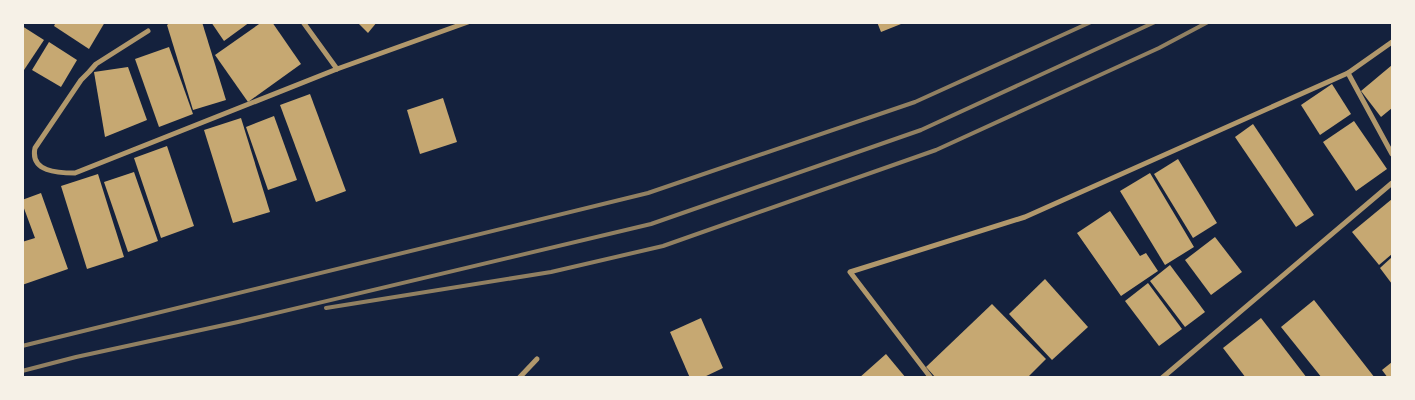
<svg xmlns="http://www.w3.org/2000/svg" width="1415" height="400" font-family="Montserrat,sans-serif">
<rect width="100%" height="100%" fill="#14213d"/>
<!-- building -->
<g fill="#c6a872">
<polygon points="56,22 105,22 89,49 54,26"/>
<polygon points="171,22 202,22 226,100 193,110 167,25"/>
<polygon points="211,22 250,22 224,41"/>
<polygon points="262,22 272,22 301,64 248,102 215,55"/>
<polygon points="357,22 377,22 368,33"/>
<polygon points="877,22 900,22 901,24 881,32"/>
<polygon points="22,26 44,40 22,73"/>
<polygon points="49,42 77,60 61,87 32,70"/>
<polygon points="169,47 193,114 159,127 135,59"/>
<polygon points="1392,65 1392,108 1381,117 1361,91"/>
<polygon points="128,67 147,120 105,137 94,72"/>
<polygon points="1332,84 1351,114 1320,135 1301,105"/>
<polygon points="310,94 346,191 316,202 280,105"/>
<polygon points="443,98 457,142 420,154 407,110"/>
<polygon points="274,116 297,180 268,190 246,127"/>
<polygon points="241,118 270,212 233,223 204,130"/>
<polygon points="1354,121 1387,169 1356,191 1323,142"/>
<polygon points="1253,124 1314,215 1296,227 1235,137"/>
<polygon points="167,146 194,226 161,238 134,158"/>
<polygon points="1178,159 1217,223 1193,238 1154,174"/>
<polygon points="134,172 158,241 128,252 104,182"/>
<polygon points="1150,173 1194,247 1165,265 1120,191"/>
<polygon points="98,174 124,257 87,269 61,186"/>
<polygon points="41,193 68,269 22,285 22,242 35,238 22,203 22,200"/>
<polygon points="1392,199 1392,254 1379,265 1352,232"/>
<polygon points="1110,211 1140,256 1146,253 1158,271 1121,296 1077,233"/>
<polygon points="1215,237 1242,272 1211,295 1185,260"/>
<polygon points="1392,257 1392,284 1380,268"/>
<polygon points="1170,265 1205,312 1185,327 1150,281"/>
<polygon points="1045,279 1088,327 1052,360 1009,314"/>
<polygon points="1148,283 1182,329 1159,346 1125,301"/>
<polygon points="1314,300 1375,378 1322,378 1281,327"/>
<polygon points="992,304 1046,359 1027,378 936,378 926,367"/>
<polygon points="701,318 723,368 702,378 690,378 670,332"/>
<polygon points="1261,318 1307,378 1246,378 1223,348"/>
<polygon points="886,354 906,378 859,378"/>
<polygon points="1392,362 1392,378 1388,378 1382,370"/>
</g>
<g fill="none" stroke-linecap="round" stroke-linejoin="round">
<!-- minor -->
<g stroke="#b1986c" stroke-width="5">
<polyline points="303,22 337,69"/>
<path d="M 148,31 L 96,64 L 89,72 L 81,80 L 35,148 C 30,172 58,173 75,173 L 337,69 L 468,22"/>
<polyline points="1348,73 1392,154"/>
<polyline points="519,378 537,359"/>
<polyline points="931,378 850,272 1025,217 1348,73 1392,42"/>
<polyline points="1162,378 1392,183"/>
</g>
<!-- rail -->
<g stroke="#918062" stroke-width="4">
<polyline points="326,308 551,272 663,246 936,150 1159,48 1208,22"/>
<polyline points="22,346 648,193 915,102 1091,22"/>
<polyline points="22,371 76,357 238,322 651,224 921,130 1155,22"/>
</g>
</g>
<!-- border -->
<rect width="1415" height="400" fill="none" stroke="#f6f1e7" stroke-width="48"/>
</svg>
